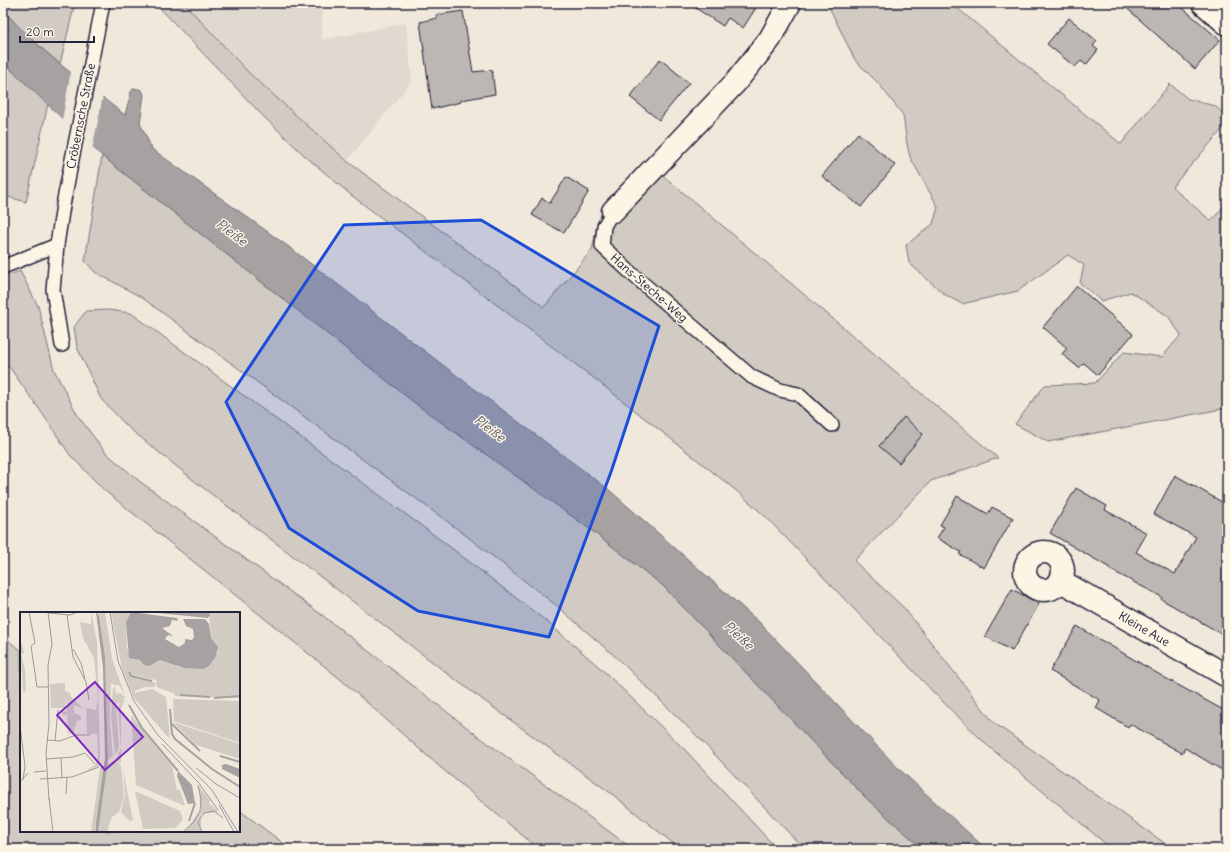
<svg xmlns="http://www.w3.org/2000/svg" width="1230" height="852" font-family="Delius,sans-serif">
<rect width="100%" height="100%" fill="#efe8db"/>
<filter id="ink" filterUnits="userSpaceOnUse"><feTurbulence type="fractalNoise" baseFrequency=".025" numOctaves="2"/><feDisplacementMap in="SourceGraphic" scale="8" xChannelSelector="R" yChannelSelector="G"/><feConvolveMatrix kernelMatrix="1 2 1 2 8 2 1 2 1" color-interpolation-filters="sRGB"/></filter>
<g filter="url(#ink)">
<!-- built -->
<polygon fill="#e0d9cf" points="184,3 322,3 322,40 406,23 412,81 347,161 249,73"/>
<!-- green -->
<g fill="#d1cbc3" stroke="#7a767f">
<polygon points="3,3 75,3 60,64 22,31 3,10"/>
<polygon points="155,3 184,3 249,73 347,161 544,307 592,250 597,225 605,204 618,216 660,173 998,458 931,481 854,561 904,608 994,723 1173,849 1112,849 987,745 941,700 766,517 738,492 595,379 351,195 304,155 263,116"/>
<polygon points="827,3 951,3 1121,144 1170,84 1188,99 1215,106 1227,117 1227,124 1172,187 1211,221 1223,207 1227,209 1227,408 1048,442 1015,424 1045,385 1095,383 1124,352 1162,357 1181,335 1168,316 1131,292 1101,301 1080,283 1084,265 1068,255 1018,291 962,304 944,294 909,263 906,245 933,224 938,207 910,157 907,144 903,115 879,84 855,60"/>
<polygon points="3,62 48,104 26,202 8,197 3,203"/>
<polygon points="102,156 420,407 587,527 662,585 866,798 923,849 804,849 700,739 618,659 557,606 456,528 141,297 95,272 85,261"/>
<polygon points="20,271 38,306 54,370 78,416 105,452 138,480 322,615 478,736 633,849 539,849 440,767 339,678 104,490 70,455 42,413 10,368 3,363 3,277"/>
<polygon points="108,310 131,313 445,543 546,621 606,673 687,752 777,849 680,849 616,797 460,683 197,483 129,428 101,399 77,347 74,327 86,311"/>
<polygon points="3,637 21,650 21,831 239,831 239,810 291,849 3,849"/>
</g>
<!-- water -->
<path fill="#a6a2a2" stroke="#716f79" d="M 3,10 C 39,50 82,82 125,115 L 131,92 L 134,88 L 142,90 L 144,95 L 140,123 L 152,149 L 289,247 L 452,372 L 608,489 L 759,622 L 897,767 L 986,849 L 923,849 L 866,798 L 662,585 L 587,527 L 420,407 L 102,156 L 3,62 Z"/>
<!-- pier -->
<polygon fill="#efe8db" points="71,71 103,96 92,150 62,120"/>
<!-- building -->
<g fill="#bcb7b3" stroke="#22223b">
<polygon points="688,3 759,3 743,28 728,18 723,26"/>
<polygon points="1121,3 1177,3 1220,40 1195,69"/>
<polygon points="463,11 473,72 492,70 495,94 461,100 461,102 432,109 420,22 437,18 436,15"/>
<polygon points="1069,18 1097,41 1093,46 1098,50 1086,65 1081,61 1075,67 1047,44"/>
<polygon points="660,59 689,83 659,120 630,97"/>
<polygon points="858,133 895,165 861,207 822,176"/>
<polygon points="566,177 589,191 564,233 532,215 542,198 550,203"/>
<polygon points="1077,286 1133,334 1098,375 1084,363 1079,368 1062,354 1067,348 1043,327"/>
<polygon points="904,417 923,434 899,463 879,446"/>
<polygon points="1175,475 1227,505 1227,637 1161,599 1162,597 1109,569 1110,568 1050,533 1076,488 1107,506 1105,510 1147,533 1136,552 1175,574 1196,537 1154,514"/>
<polygon points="957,496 988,514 992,507 1013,518 984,568 959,554 961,552 937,538 944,527 940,525"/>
<polygon points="1012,589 1039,604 1012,651 985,636"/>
<polygon points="1077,626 1167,679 1227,712 1227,773 1185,748 1182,753 1130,724 1128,727 1096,708 1100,700 1050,671"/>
</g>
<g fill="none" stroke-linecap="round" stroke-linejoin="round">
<defs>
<g id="service">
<polyline points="613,211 604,226 602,246 632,274 752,377 780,390 798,394 832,425"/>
<polyline points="3,267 57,245"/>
<polyline points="62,345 53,290 57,245 63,205 103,3"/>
</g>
<g id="minor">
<polyline points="1203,3 1227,24"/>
<polyline points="613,211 735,83 770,39 790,3"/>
<circle cx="1044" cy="571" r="19"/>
<polyline points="1061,581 1227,676"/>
</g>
</defs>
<!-- service casing -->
<use href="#service" stroke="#22223b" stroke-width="16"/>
<!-- minor casing -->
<use href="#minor" stroke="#22223b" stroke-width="25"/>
<!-- service -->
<use href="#service" stroke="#fcf5e5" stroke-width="13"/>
<!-- minor -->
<use href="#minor" stroke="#fcf5e5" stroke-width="22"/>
</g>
</g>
<!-- marked area -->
<path fill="#1d4ed8" fill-opacity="0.2" stroke="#1d4ed8" stroke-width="3" stroke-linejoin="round" d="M 481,220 L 659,326 L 611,472 L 549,637 L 418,611 L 289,528 L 226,402 L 344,225 Z"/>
<g text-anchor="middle" stroke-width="3" stroke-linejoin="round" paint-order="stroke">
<!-- street labels -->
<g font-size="12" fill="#22223b" stroke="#fcf5e5">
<text transform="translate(81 116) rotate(-79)" y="4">Cröbernsche Straße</text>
<text transform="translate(649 288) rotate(41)" y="4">Hans-Steche-Weg</text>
<text transform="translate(1144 629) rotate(30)" y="4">Kleine Aue</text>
</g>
<!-- water labels -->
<g font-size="13" font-style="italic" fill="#575564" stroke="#fcf5e5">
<text transform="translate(232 232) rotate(37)" y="5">Pleiße</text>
<text transform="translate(490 428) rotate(37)" y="5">Pleiße</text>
<text transform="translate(739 635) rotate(43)" y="5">Pleiße</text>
</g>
</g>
<!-- overview -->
<g transform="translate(20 612)">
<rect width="220" height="220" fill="#efe8db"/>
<path d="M 71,0 L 77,30 L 80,142 L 79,154 L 64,160 L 75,153 L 78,144 L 77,122 L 67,122 L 66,96 L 76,98 L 78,86 L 74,46 L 63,26 L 60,10 L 71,12 ZM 79,0 L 85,0 L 92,47 L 105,84 L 99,73 L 94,73 L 91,70 L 90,110 L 93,144 L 88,148 L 85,44 ZM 91,0 L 111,0 L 106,10 L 107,36 L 111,45 L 131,52 L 140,48 L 155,52 L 157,55 L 178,57 L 189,54 L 198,40 L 191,26 L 189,0 L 220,0 L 220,86 L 155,84 L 155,82 L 137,75 L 136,68 L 113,63 L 111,57 L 113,64 L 136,71 L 134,75 L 124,75 L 115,79 L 115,81 L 132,77 L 146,85 L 150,126 L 147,124 L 114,86 L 102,57 ZM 0,32 L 2,32 L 4,41 L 1,42 L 5,58 L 6,79 L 3,80 ZM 45,71 L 45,79 L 50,81 L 51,85 L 64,97 L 54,93 L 54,101 L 61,104 L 61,108 L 57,109 L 52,123 L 51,121 L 48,122 L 47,103 L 43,103 L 42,100 L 47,99 L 46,84 L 45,96 L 31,96 L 30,72 ZM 95,75 L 96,82 L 100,81 L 105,85 L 96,93 L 99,136 L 95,143 L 91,105 L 93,76 ZM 105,87 L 101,97 L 101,152 L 96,147 L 101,136 L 98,95 L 100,89 ZM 153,87 L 220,89 L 220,131 L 154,109 ZM 111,103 L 152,154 L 157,178 L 160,178 L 165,194 L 116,173 ZM 153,110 L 220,132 L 220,147 L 176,133 ZM 93,149 L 97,149 L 101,154 L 104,185 L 99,200 L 92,205 L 87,220 L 78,220 L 87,152 ZM 85,153 L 76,220 L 71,220 L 80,156 ZM 103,158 L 113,208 L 110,209 L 101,200 L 105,183 ZM 178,173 L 190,188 L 189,191 L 199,200 L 181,202 L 181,220 L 164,220 L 181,198 ZM 115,179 L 160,199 L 163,208 L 155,216 L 123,217 Z" fill="#d1cbc3"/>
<path d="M 76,0 L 79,3 L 85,44 L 88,148 L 78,220 L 76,220 L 76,212 L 85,146 L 83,55 ZM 111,0 L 157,6 L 158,9 L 152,8 L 150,14 L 142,16 L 153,24 L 148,23 L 145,27 L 159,35 L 165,31 L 165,27 L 172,28 L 174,25 L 173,17 L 166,14 L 163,7 L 185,7 L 189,12 L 191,26 L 198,35 L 196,44 L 189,54 L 183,57 L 164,56 L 140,48 L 129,54 L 124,53 L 120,48 L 109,46 L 106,10 ZM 128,0 L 189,0 L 190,3 L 188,6 ZM 206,152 L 220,157 L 220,166 L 202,157 L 202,153 ZM 158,159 L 172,173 L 175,191 L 168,192 L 157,164 Z" fill="#a6a2a2"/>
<path fill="none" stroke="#a6a2a2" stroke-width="2" d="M 109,60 L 111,64 L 132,69M 160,83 L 190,85M 194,86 L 220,84M 109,93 L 122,116 L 158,159M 150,97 L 152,122 L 155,127 L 192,157 L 220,175M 152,112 L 180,139M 200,144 L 220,150M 169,209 L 175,191"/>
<path fill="none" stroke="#9d999b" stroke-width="1" d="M 9,0 L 15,31 L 11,34 L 17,75 L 28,75M 28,0 L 32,32 L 28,53 L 29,112 L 26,141 L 29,188M 90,0 L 98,49 L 114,89 L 137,122 L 192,178 L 218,220M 29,1 L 50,3 L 58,0M 47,3 L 53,45 L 66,70 L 69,88M 53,37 L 61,51 L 65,67M 0,114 L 5,154 L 3,168M 27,128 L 40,129 L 56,123 L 70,123M 35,129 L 38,98M 142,132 L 178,170 L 198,198M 41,146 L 42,166M 26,147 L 53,145 L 65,141 L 75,152M 176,156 L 196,172 L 220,186M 14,160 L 26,159M 20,167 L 52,165 L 79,155M 0,170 L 8,161M 46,182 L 47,165M 29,186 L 33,220M 199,193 L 214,220M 219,217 L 220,204M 163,220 L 173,211 L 180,199 L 181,187 L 178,173M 182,220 L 178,210 L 184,201 L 194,199 L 203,206"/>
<path fill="#7b2cbf" fill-opacity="0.15" stroke="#7b2cbf" stroke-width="2" d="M 75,70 L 123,125 L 85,158 L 37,103 Z"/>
<rect width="220" height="220" fill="none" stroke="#22223b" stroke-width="2"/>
</g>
<!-- margin -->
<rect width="1230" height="852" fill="none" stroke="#fcf5e5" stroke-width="16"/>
<rect x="8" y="8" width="1214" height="836" fill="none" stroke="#22223b" stroke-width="1.5" filter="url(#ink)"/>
<!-- scale -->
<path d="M20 36v6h74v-6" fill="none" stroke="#22223b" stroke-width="2"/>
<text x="26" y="36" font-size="12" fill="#22223b" stroke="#fcf5e5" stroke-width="3" paint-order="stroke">20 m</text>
</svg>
